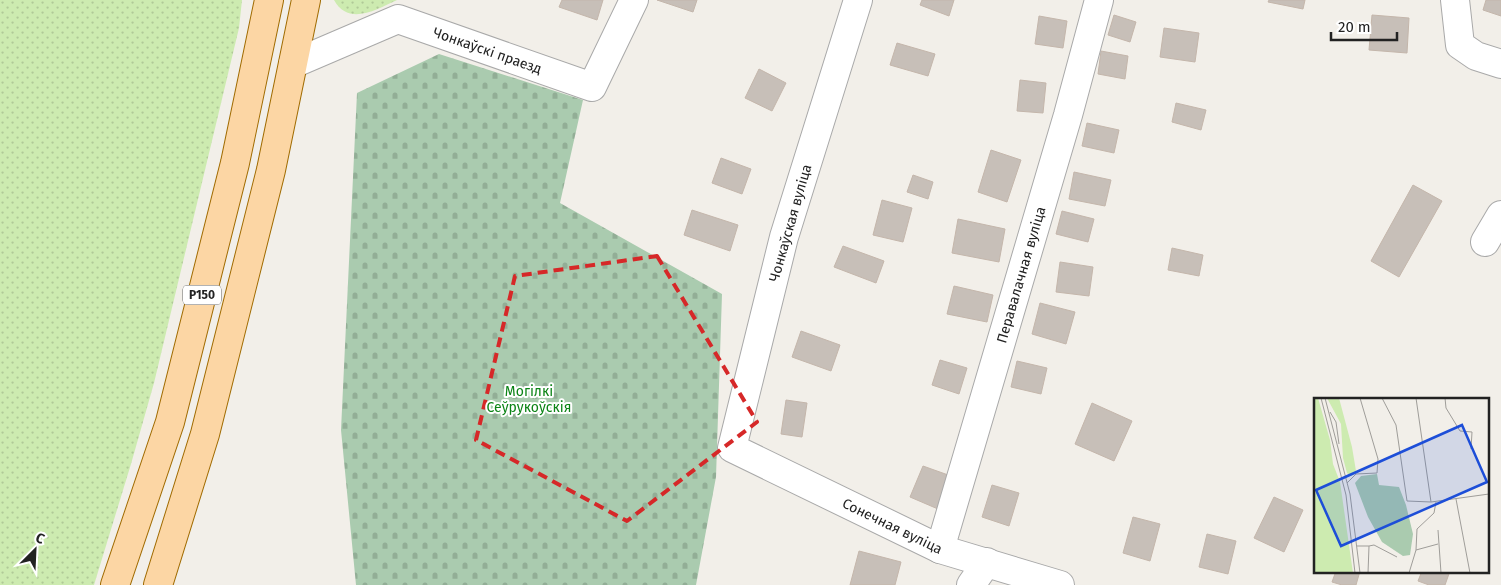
<svg xmlns="http://www.w3.org/2000/svg" width="1501" height="585" font-family="'Fira Sans',sans-serif">
<defs>
<pattern id="grass-dots" width="8" height="8" patternUnits="userSpaceOnUse" patternTransform="scale(1.25)"><rect width="8" height="8" fill="#cdebb0"/><path d="M2 2h.1M6 6h.1" fill="none" stroke="#b0c997" stroke-width="1.8" stroke-linecap="round"/></pattern>
<pattern id="cemetery-stones" width="16" height="16" patternUnits="userSpaceOnUse" patternTransform="scale(1.25)"><rect width="16" height="16" fill="#aacbaf"/><path d="M2 7V4a2 2 0 0 1 4 0v3zM10 15v-3a2 2 0 0 1 4 0v3z" fill="#92ae96"/></pattern>
</defs>
<rect width="100%" height="100%" fill="#f2efe9"/>
<!-- grass -->
<g fill="url(#grass-dots)">
<polygon points="0,0 242,0 239,28 154,383 131,464 94,585 0,585"/>
<path d="M 334,0 L 397,0 C 377,9 349,27 334,0 Z"/>
</g>
<!-- cemetery -->
<polygon fill="url(#cemetery-stones)" points="439,54 583,100 560,203 722,294 716,477 696,585 356,585 341,430 357,93"/>
<!-- building -->
<g fill="#c7bfb8" stroke="#c4b6ab">
<polygon points="562,0 603,0 597,20 559,7"/>
<polygon points="657,0 697,0 693,12"/>
<polygon points="922,0 954,0 949,16 920,5"/>
<polygon points="1269,0 1305,0 1303,9 1268,2"/>
<polygon points="1486,0 1501,0 1501,16 1483,10"/>
<polygon points="1114,15 1136,22 1130,42 1108,35"/>
<polygon points="1372,15 1409,18 1407,53 1369,50"/>
<polygon points="1039,16 1067,21 1063,48 1035,44"/>
<polygon points="1164,28 1199,33 1195,62 1160,57"/>
<polygon points="897,43 935,54 928,76 890,65"/>
<polygon points="1101,51 1128,56 1125,79 1098,74"/>
<polygon points="759,69 786,83 772,111 745,98"/>
<polygon points="1020,80 1046,83 1043,113 1017,111"/>
<polygon points="1176,103 1206,110 1201,130 1172,122"/>
<polygon points="1087,123 1119,130 1114,153 1082,146"/>
<polygon points="991,150 1021,160 1007,202 978,192"/>
<polygon points="721,158 751,169 742,194 712,183"/>
<polygon points="1074,172 1111,180 1105,206 1069,199"/>
<polygon points="913,175 933,182 928,199 907,192"/>
<polygon points="1413,185 1442,201 1399,277 1371,261"/>
<polygon points="882,200 912,208 903,242 873,235"/>
<polygon points="692,210 738,225 730,251 684,235"/>
<polygon points="1062,211 1094,219 1088,242 1056,234"/>
<polygon points="958,219 1005,229 999,262 952,253"/>
<polygon points="843,246 884,261 876,283 834,267"/>
<polygon points="1172,248 1203,255 1199,276 1168,270"/>
<polygon points="1060,262 1093,267 1089,296 1056,292"/>
<polygon points="954,286 993,295 987,322 947,314"/>
<polygon points="1040,303 1075,312 1066,344 1032,334"/>
<polygon points="801,331 840,345 831,371 792,357"/>
<polygon points="940,360 967,368 959,394 932,385"/>
<polygon points="1017,361 1047,368 1041,394 1011,387"/>
<polygon points="786,400 807,403 802,437 781,434"/>
<polygon points="1092,403 1132,421 1114,461 1075,444"/>
<polygon points="923,466 951,476 938,509 910,497"/>
<polygon points="992,485 1019,493 1009,526 982,517"/>
<polygon points="1274,497 1303,510 1284,552 1254,538"/>
<polygon points="1133,517 1160,524 1150,561 1123,553"/>
<polygon points="1207,534 1236,541 1228,574 1199,567"/>
<polygon points="859,551 901,562 895,585 850,585"/>
<polygon points="1336,571 1360,571 1356,585 1342,585 1332,582"/>
<polygon points="1422,571 1450,571 1445,585 1429,585 1418,581"/>
</g>
<g fill="none" stroke-linecap="round" stroke-linejoin="round">
<defs>
<g id="minor">
<path id="s1" d="M 858,0 L 784,237 L 732,448 L 940,549 L 1060,585"/>
<polyline points="1455,0 1460,45 1476,56 1501,64"/>
<path id="s2" d="M 293,64 L 398,19 L 592,87 L 634,0"/>
<polyline points="1485,242 1501,215"/>
<path id="s3" d="M 940,549 L 1068,115 L 1099,0"/>
<polyline points="971,585 987,562"/>
</g>
<g id="major">
<polyline points="115,585 170,422 235,163 269,0"/>
<polyline points="158,585 205,434 271,170 306,0"/>
</g>
</defs>
<!-- minor casing -->
<use href="#minor" stroke="#a9a9a9" stroke-width="30"/>
<!-- major casing -->
<use href="#major" stroke="#a06b00" stroke-width="30"/>
<!-- minor -->
<use href="#minor" stroke="#fff" stroke-width="28"/>
<!-- major -->
<use href="#major" stroke="#fcd6a4" stroke-width="28"/>
</g>
<!-- marked area -->
<path fill="none" stroke="#d62828" stroke-width="4" stroke-dasharray="10 6" stroke-linejoin="round" d="M 657,256 L 757,422 L 627,521 L 476,440 L 515,276 Z"/>
<g text-anchor="middle" stroke-width="4" stroke-linejoin="round" paint-order="stroke">
<!-- shield labels -->
<rect fill="#fff" stroke="#646464" stroke-width="1" x="183" y="285.5" width="38" height="19" rx="4"/>
<g font-size="12" font-weight="bold" fill="#222">
<text x="202" y="299">Р150</text>
</g>
<!-- street labels -->
<g font-size="14" fill="#222" stroke="#fff">
<text dy="5" stroke="none"><textPath href="#s2" startOffset="209">Чонкаўскі праезд</textPath></text>
<text transform="translate(790 223) rotate(-74)" y="5">Чонкаўская вуліца</text>
<text dy="5" stroke="none"><textPath href="#s3" startOffset="286">Перавалачная вуліца</textPath></text>
<text dy="5" stroke="none"><textPath href="#s1" startOffset="644">Сонечная вуліца</textPath></text>
</g>
<!-- park labels -->
<g font-size="14" fill="#0c8416" stroke="#fff">
<text x="529" y="396">Могілкі<tspan x="529" dy="16">Сеўрукоўскія</tspan></text>
</g>
</g>
<!-- overview -->
<g transform="translate(1314 398)">
<rect width="175" height="175" fill="#f2efe9"/>
<path d="M 0,0 L 4,0 L 16,42 L 19,66 L 26,84 L 39,175 L 0,175 ZM 13,0 L 25,0 L 38,49 L 42,73 L 37,78 L 33,75 L 29,60 L 27,26 Z" fill="#cdebb0"/>
<path d="M 63,76 L 65,87 L 85,89 L 92,107 L 99,136 L 96,157 L 89,158 L 68,144 L 54,119 L 41,85 L 47,78 Z" fill="#aacbaf"/>
<path fill="none" stroke="#9f9d99" stroke-width="1" d="M 7,0 L 32,97 L 41,175M 11,0 L 36,96 L 46,175M 68,0 L 82,27 L 93,103 L 117,104 L 175,96M 102,0 L 117,104M 131,0 L 132,10 L 146,33 L 158,34 L 157,51M 16,14 L 22,24 L 25,46M 33,85 L 42,76 L 63,75 L 64,61 L 46,0M 142,101 L 156,175M 124,132 L 127,175M 43,148 L 55,148 L 54,175M 55,148 L 60,147 L 83,159M 102,152 L 124,146M 95,175 L 102,152 L 103,131 L 120,115 L 122,104"/>
<path fill="#1d4ed8" fill-opacity="0.15" stroke="#1d4ed8" stroke-width="2.5" d="M 148,27 L 173,84 L 27,148 L 2,92 Z"/>
<rect width="175" height="175" fill="none" stroke="#222" stroke-width="2.5"/>
</g>
<!-- north arrow -->
<g transform="translate(35 550) rotate(24)" stroke="#ffffff" stroke-width="4" paint-order="stroke">
<path d="M0-4L9 19L0 12L-9 19Z" fill="#222222"/>
<text y="-8" font-size="14" font-weight="bold" text-anchor="middle" fill="#222222">С</text>
</g>
<!-- scale -->
<path d="M1331 32v8h66v-8" fill="none" stroke="#222222" stroke-width="2.5"/>
<text x="1338" y="32" font-size="15" fill="#222222" stroke="#ffffff" stroke-width="4" paint-order="stroke">20 m</text>
</svg>
